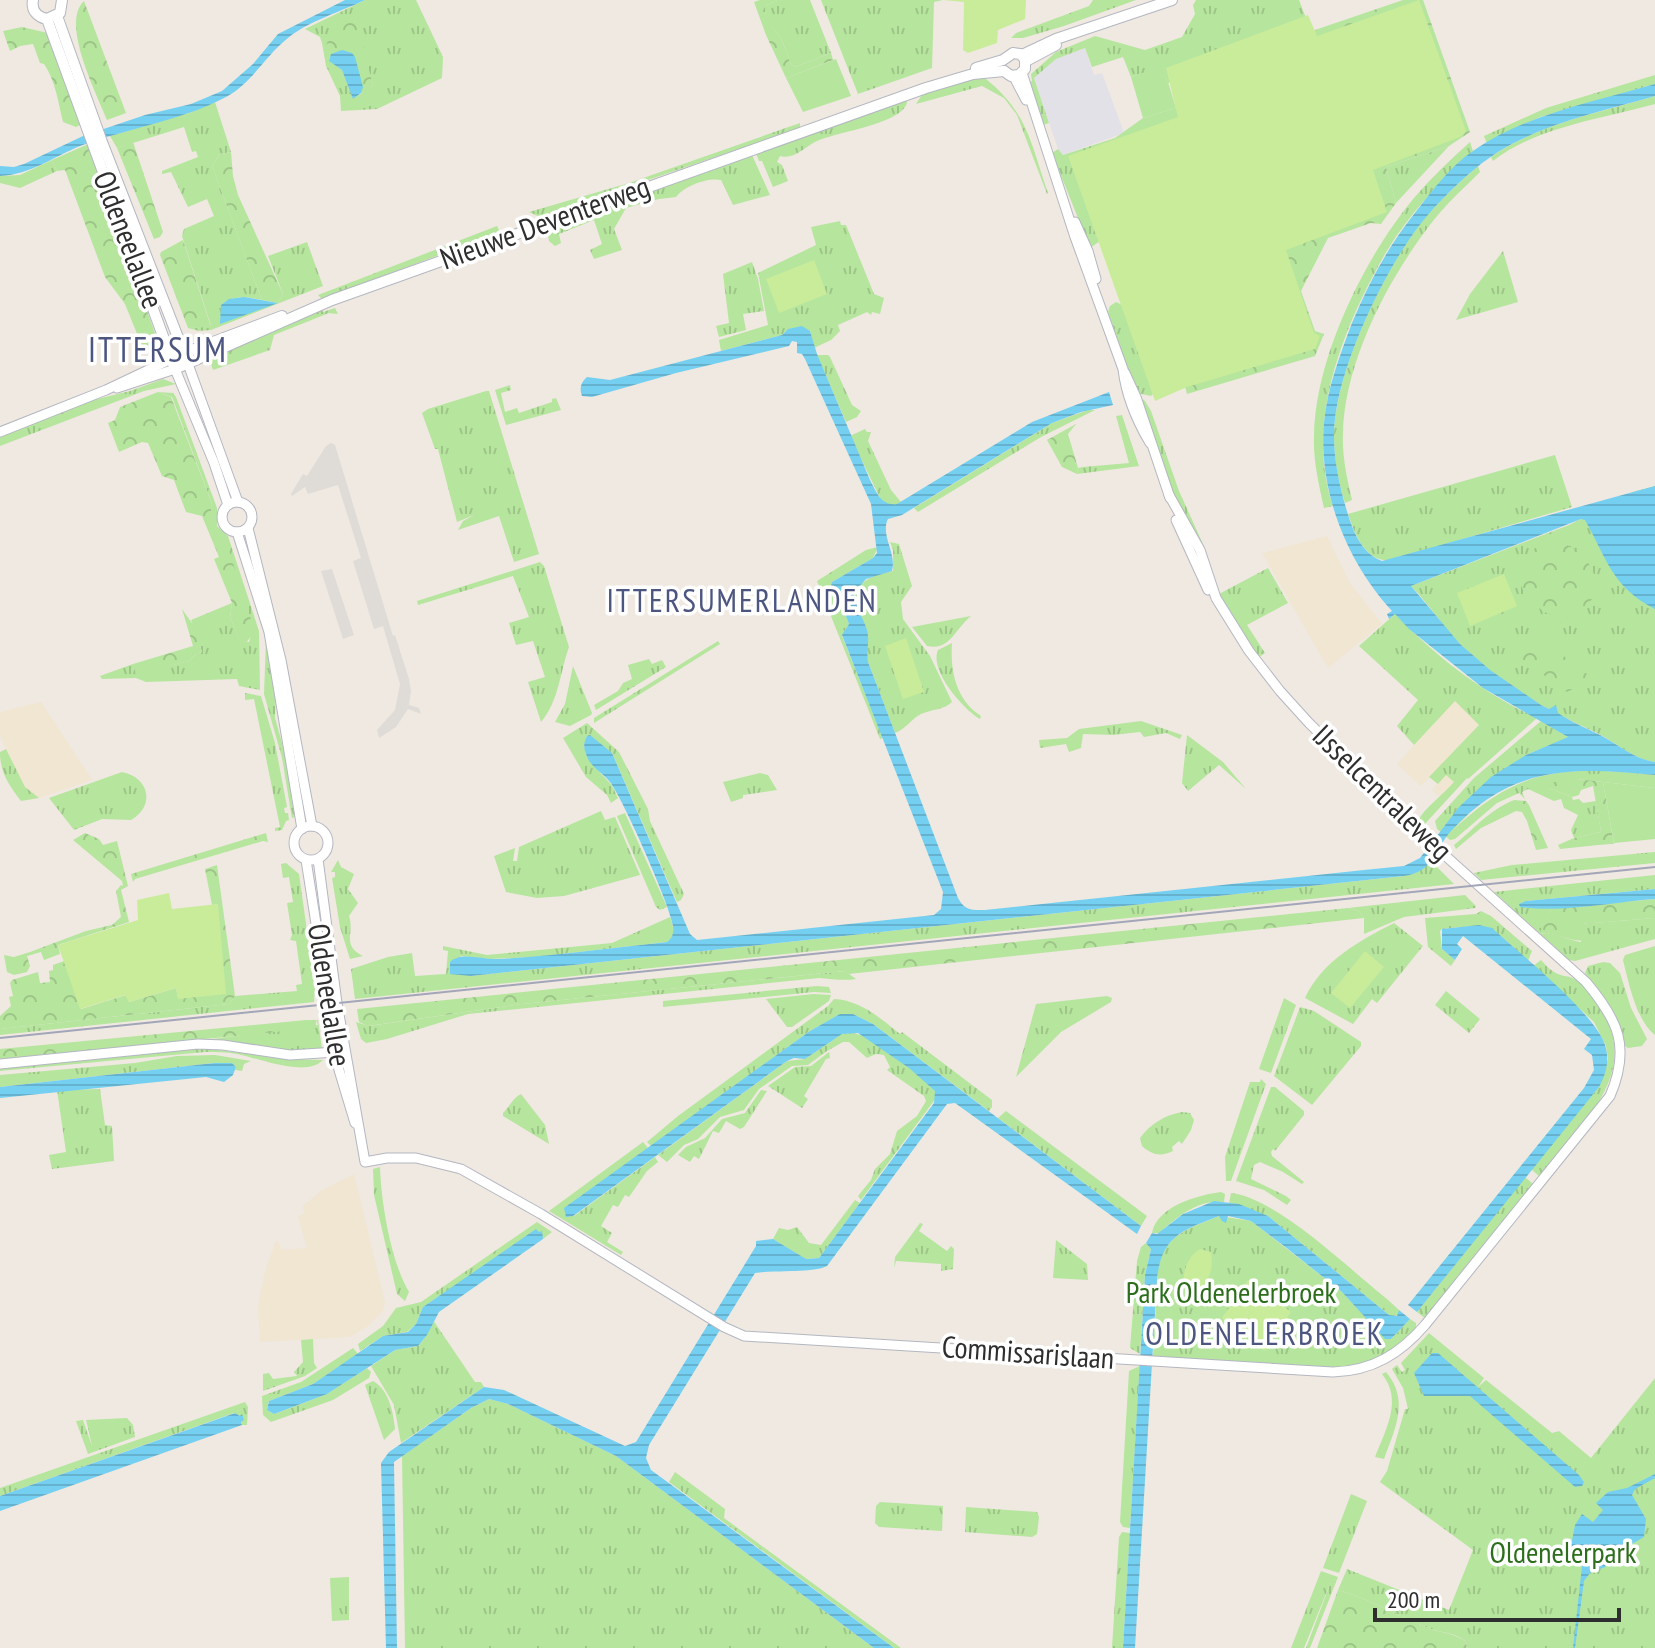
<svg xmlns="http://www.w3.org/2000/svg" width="1655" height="1648" font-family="'PT Sans Narrow',sans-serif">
<defs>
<pattern id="grass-tufts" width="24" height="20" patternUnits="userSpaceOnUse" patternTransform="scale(2)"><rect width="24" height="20" fill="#b6e59e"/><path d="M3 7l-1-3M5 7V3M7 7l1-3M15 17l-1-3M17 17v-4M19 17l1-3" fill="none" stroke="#9dc588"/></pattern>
<pattern id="forest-crowns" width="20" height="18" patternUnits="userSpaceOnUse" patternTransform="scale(2)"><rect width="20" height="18" fill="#b6e59e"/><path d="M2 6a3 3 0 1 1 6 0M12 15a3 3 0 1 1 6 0" fill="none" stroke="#9dc588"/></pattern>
<pattern id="water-rules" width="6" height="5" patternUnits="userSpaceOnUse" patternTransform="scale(2)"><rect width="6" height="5" fill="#75cff0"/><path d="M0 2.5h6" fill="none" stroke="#66b2ce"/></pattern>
</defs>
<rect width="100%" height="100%" fill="#efe9e1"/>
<!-- industrial -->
<polygon fill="#e3e1e8" points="1085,48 1094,75 1102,73 1124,133 1063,155 1058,149 1034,78 1056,59"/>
<!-- education -->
<g fill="#f0e6d1">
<polygon points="1327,536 1350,583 1382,624 1328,668 1262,553"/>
<polygon points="1455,700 1479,725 1454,782 1441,798 1432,790 1437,784 1430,777 1421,786 1397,764"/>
<polygon points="41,702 92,780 39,798 25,787 6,749 0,735 0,712"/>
<polygon points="354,1174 385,1302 383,1311 368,1326 350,1337 260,1342 258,1307 265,1271 276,1241 279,1243 281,1250 307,1248 298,1216 304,1214 303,1206 322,1190"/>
</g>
<!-- grass -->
<g fill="url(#grass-tufts)" fill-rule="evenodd">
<path d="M 365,0 L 416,0 L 443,57 L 442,78 L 377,109 L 341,111 L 340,96 L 326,66 L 322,43 L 320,37 L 305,29 ZM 355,21 L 373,86 L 354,98 L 342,70 L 327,58 Z"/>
<path d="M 777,0 L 810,0 L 831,53 L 795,67 L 791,64 C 787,56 784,41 778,34 C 769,24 765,21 765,6 Z"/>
<polygon points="821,0 943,0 934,2 932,68 858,94"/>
<polygon points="1093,0 1136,0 1064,26 1023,38 1011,38 1016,33 1089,6"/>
<polygon points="1196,0 1299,0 1306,18 1182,79 1168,83 1163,67 1131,77 1123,57 1092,67 1085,48 1056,59 1034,78 1049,123 1043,125 1029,83 1032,81 1031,74 1056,52 1095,36 1145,50 1182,37 1195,14 1193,5"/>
<path d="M 985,75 L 986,79 C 1028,113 1031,144 1048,193 L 1047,194 L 1017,115 L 1004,98 L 982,86 L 916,104 L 923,93 Z"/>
<polygon points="1655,75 1655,84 1540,117 1487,144 1484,136 1546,108"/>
<path d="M 1655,96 L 1655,104 C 1604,118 1534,128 1493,161 L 1491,157 C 1539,123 1599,113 1655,96 Z"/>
<path d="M 906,99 L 907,103 C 900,125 837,131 815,142 C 804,148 793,160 780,156 L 777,162 L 782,165 L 788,181 L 773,187 L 762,161 L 759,161 L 756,153 Z"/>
<path d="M 215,102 L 231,152 L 220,154 L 212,166 L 262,300 C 247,297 233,295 221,305 L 278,303 L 283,294 L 268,256 L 307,242 L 323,286 L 211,330 L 199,331 L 188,328 L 211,326 L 182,236 L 184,229 L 214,216 L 207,199 L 188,207 L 171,172 L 162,174 L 162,171 L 198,157 L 196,151 L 192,152 L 184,127 L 117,148 L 110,136 L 189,113 Z"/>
<polygon points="1176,108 1180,118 1100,241 1090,248 1052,153 1058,149 1063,155 1115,138 1143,118"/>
<polygon points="800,123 800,128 540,217 529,212 629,183"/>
<path d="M 1470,142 L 1473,151 C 1440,181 1408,215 1385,254 C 1344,326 1304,422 1333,506 L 1324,508 C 1319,485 1313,461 1314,436 C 1315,358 1364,258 1414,198 C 1431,178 1450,160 1470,142 Z"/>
<polygon points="1449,146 1396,203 1386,167"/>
<path d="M 752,155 L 770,195 L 733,205 L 721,180 C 708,177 684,186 676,197 L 659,199 L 626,208 L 614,229 L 622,250 L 594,259 L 590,250 L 602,244 L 594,220 L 559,234 L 561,243 L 555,246 L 549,241 L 547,228 Z"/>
<polygon points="52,160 57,171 20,188 0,183 0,176 20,175"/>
<path d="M 1478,166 L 1480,172 C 1464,188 1447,203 1433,221 C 1389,277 1344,362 1343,434 C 1342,456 1347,479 1352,500 L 1345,503 C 1338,481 1334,459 1334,436 C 1334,372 1387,261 1429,213 C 1444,196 1461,181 1478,166 Z"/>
<polygon points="840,221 841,225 846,225 874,294 884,298 880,314 872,312 871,315 867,312 838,325 840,331 831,340 814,348 810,331 786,331 782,335 721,351 719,340 768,325 758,273 816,245 811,227"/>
<polygon points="497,226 500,232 322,299 318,295"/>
<polygon points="1503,251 1518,302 1456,320 1470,294"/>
<polygon points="752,262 758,279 764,311 743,314 746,330 719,337 716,326 729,323 723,274"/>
<polygon points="1116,302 1122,305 1153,394 1151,396 1137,393 1108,312 1110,306"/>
<polygon points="321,308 323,312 335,308 338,314 329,313 274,335 270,350 213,370 209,359"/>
<polygon points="817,355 828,355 830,357 852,405 861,411 857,417 846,422"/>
<polygon points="163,379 176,384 144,391 0,446 0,436 85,402 130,391"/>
<polygon points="510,385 511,390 501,393 505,412 517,408 519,413 552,402 552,399 556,398 561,410 506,425 495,390"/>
<polygon points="486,391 489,391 539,554 514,562 499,516 458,530 463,521 474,515 457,522 438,449 435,449 422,413 428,409"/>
<polygon points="158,392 173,393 176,397 217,508 217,526 228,536 259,631 260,690 239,686 237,679 146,682 136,678 102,679 100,676 133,664 137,673 189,661 195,655 202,652 191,620 232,603 230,617 240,641 249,642 251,636 209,513 212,504 172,397"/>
<polygon points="1140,397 1145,401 1151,411 1179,491 1203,544 1199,543 1177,505"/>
<polygon points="1088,410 1095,410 1041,437 918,512 914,508 1052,423"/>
<polygon points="1122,415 1139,466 1077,474 1078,468 1083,467 1129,463 1116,416"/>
<path d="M 865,429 L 867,432 L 871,432 L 868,441 L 891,490 L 901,502 C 894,507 888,506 881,500 L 850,436 Z"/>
<path d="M 1555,455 L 1572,507 L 1391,560 C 1365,563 1355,534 1348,514 Z"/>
<path d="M 1655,486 L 1655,762 C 1632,759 1616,742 1595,732 C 1546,710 1495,682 1458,642 C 1441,624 1428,603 1411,586 L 1569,525 L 1633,492 Z"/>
<path d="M 890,542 L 899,544 L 912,586 L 901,602 L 903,619 L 930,656 L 952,702 C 944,710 932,709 921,714 C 911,719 906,729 895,733 L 868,662 L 866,653 L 868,635 L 854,597 C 860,579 875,574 893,571 L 893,550 Z"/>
<polygon points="878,547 873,558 832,582 832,589 836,590 849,624 842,636 883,738 880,739 817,581 866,550"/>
<path d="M 540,562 L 544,566 L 569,647 C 560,672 559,701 541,722 L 528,682 L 545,677 L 533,641 L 516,645 L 509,623 L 529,617 L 513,576 L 418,605 L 417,601 Z"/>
<polygon points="1268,568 1288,603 1247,625 1265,653 1259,657 1219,594"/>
<path d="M 1395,614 C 1435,656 1484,694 1537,718 L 1468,779 L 1467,778 L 1423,826 L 1417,822 C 1426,806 1441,797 1454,782 L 1446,775 L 1438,784 L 1429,777 L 1479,725 L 1455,701 L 1414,745 L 1397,726 L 1418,700 L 1359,646 Z"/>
<path d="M 971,616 C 955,629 950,651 927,646 L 912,627 Z"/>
<polygon points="266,640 276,686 275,718 286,757 293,796 291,797 295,817 292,818 282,758 264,694"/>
<polygon points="718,641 720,644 594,723 594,718"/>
<path d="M 952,643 C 950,671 956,700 981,716 L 980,719 C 963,709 929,670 938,650 Z"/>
<polygon points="649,659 652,664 662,660 666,667 596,710 594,705 618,691 623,683 632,679 628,665"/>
<polygon points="573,666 592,713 591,715 570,726 555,722 565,704"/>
<polygon points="245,693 261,696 275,743 287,807 284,808 285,813 288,813 289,820 286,821 282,830 275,831 275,828 280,827 254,699 245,700"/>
<polygon points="1141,721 1182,735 1180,739 1166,733 1144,737 1140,732 1113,735 1083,734 1081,748 1069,752 1066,744 1040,748 1039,740 1067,738 1079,729"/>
<path d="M 1541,721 L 1568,737 L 1567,738 L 1526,755 L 1449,834 C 1518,766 1564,766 1655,775 L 1655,788 L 1577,779 L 1548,788 L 1572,797 L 1573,800 L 1579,799 L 1583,803 L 1596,801 L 1601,832 L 1574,838 L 1608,844 L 1560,849 L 1558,845 L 1574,838 L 1571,830 L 1578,815 L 1564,808 L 1561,799 L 1554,801 L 1528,789 L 1522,792 L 1525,799 L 1519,793 L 1497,803 L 1455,839 L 1450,840 L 1437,829 L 1435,821 L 1474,778 Z"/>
<path d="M 587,723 L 619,752 L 648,809 L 650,821 L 684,894 L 681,900 L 677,902 L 612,753 L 587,736 C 578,756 596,767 608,781 C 613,785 615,792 618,798 L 611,803 L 607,795 L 586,777 L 563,738 Z"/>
<polygon points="1187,735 1223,762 1246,789 1219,765 1188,791 1182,783"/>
<path d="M 6,749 L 25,787 L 39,798 L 21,801 C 9,785 0,773 0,752 Z"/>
<path d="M 122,772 C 149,777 156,806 131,820 L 102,819 L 74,830 L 49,798 Z"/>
<polygon points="760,773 768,775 777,790 743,795 743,798 731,802 723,782"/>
<polygon points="601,811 605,820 615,817 640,875 564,896 537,898 506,892 494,856 515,848 513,861 517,861 519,847"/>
<polygon points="625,813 667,907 660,910 656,907 617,816"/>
<polygon points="1655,852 1655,863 1481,880 1474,873 1512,865"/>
<path d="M 338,860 L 341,867 L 354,874 L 348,889 L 358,903 L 349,916 C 355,933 341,945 363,956 L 350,959 L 340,927 L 332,878 L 335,877 L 335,872 L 331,872 Z"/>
<path d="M 1432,862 L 1454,884 L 355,999 L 351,969 L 388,957 L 412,953 L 415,976 L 446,974 L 448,951 L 443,950 L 443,946 L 487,955 L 612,943 L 670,917 C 673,926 677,936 667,942 L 535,957 L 490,959 L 460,956 L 471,976 L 1404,876 L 1419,871 Z"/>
<polygon points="286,863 299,874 315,988 314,1002 0,1035 0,1029 229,1004 235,996 297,991 296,985 302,984 296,941 290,940 292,935 287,903 293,902 289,877 283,878 281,864"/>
<path d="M 1655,875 L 1655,889 L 1526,901 L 1526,908 L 1552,908 L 1540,934 C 1553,931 1568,940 1581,942 L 1581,924 L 1655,918 L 1655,939 L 1575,961 L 1569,960 L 1494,892 Z"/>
<polygon points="1465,895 1476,906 1475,908 1404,917 1364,934 1364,918 1359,911 1348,908"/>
<path d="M 1481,911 L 1491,916 L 1532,951 L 1528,961 C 1489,926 1495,923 1442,929 L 1440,931 L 1442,949 L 1455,960 L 1451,966 L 1428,947 L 1425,918 L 1476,914 Z"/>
<path d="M 1394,923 L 1423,946 L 1377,1003 L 1372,999 L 1353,1024 L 1305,998 C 1322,961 1359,941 1394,923 Z"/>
<path d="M 1655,946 L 1655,1035 C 1636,1020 1629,984 1623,960 L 1625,955 Z"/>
<path d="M 1541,960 C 1545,964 1549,969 1554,972 C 1566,979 1569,973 1581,984 C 1655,1061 1591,1112 1540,1177 L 1531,1169 L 1599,1087 L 1608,1059 L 1606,1046 L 1594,1022 L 1533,966 Z"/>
<polygon points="1603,962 1610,963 1620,973 1631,1008 1647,1039 1642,1046 1628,1048 1625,1046 1614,1012 1585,973 1588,966"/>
<path d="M 845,971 L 856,979 C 845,981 831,979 819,978 L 468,1014 L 387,1039 L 366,1043 L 361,1039 L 356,1022 L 369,1026 L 522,1004 Z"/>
<polygon points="817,986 829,987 831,993 814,992 663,1007 663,1001"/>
<polygon points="1446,991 1480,1019 1469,1033 1435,1005"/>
<polygon points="814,994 831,995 829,1001 792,1027 787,1027 766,999"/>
<polygon points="1107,996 1112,998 1111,1002 1061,1032 1016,1077 1036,1004"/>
<polygon points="1284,998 1296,1005 1271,1073 1259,1069"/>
<path d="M 834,999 C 860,1000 880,1018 900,1034 L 902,1032 L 992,1100 L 992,1107 L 989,1111 L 873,1024 L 853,1014 L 841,1014 L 810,1031 L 651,1146 L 647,1142 L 678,1116 L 828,1006 Z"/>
<polygon points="1300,1007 1314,1011 1361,1042 1361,1046 1312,1105 1274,1076"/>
<polygon points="316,1020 318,1020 322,1049 290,1051 205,1040 318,1025"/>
<path d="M 852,1033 C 872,1034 920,1075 935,1091 L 936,1098 L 861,1200 L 858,1196 L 871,1180 L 875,1169 L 890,1154 L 897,1131 L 917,1116 L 926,1101 L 924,1096 L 887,1070 L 890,1067 L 884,1055 L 876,1054 L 867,1058 L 849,1042 L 843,1042 L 827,1051 L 808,1065 L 792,1066 L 759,1089 L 744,1110 L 720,1117 L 698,1139 L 684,1145 L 667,1162 L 658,1155 L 787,1061 L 805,1059 L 842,1034 Z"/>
<path d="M 202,1048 L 289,1059 L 323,1060 C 306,1078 258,1058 237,1054 C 226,1052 215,1052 205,1052 L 0,1071 L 0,1068 Z"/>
<polygon points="829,1052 830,1058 826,1059 804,1096 808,1099 802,1108 768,1086 795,1067 811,1066"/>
<polygon points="215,1055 251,1061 244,1064 242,1071 235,1070 236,1067 232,1063 214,1063 0,1087 0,1075 135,1063 177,1056"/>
<polygon points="1261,1079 1266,1084 1231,1181 1226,1181 1225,1157 1250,1082 1260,1082"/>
<polygon points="1271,1087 1275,1087 1304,1111 1304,1115 1275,1151 1273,1149 1271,1152 1272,1156 1304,1182 1302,1184 1283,1172 1260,1162 1254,1165 1251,1179 1286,1196 1291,1200 1287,1205 1264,1190 1236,1181"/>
<polygon points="100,1089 105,1125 112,1126 114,1161 52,1169 49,1155 66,1152 57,1090"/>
<polygon points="761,1090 767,1091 744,1127 740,1129 726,1121 719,1133 713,1131 699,1159 694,1156 690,1162 678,1155 686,1147 705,1138 722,1119 745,1113"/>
<path d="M 521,1094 L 545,1125 L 549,1144 L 503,1116 L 503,1113 C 510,1106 513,1098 521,1094 Z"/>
<polygon points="1006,1111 1147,1216 1141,1226 998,1118"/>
<path d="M 1182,1112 L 1190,1113 L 1194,1120 L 1191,1130 L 1182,1144 L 1179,1141 L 1172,1147 L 1173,1151 C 1161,1157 1152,1155 1142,1146 L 1140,1138 C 1150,1124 1165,1115 1182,1112 Z"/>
<polygon points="643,1142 648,1148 565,1208 566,1216 574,1216 655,1157 658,1162 647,1171 629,1197 625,1195 618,1207 613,1205 601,1226 612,1233 607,1242 623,1252 621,1255 549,1211"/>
<path d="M 380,1167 C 381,1202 391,1262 409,1292 L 405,1301 L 397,1294 L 374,1195 L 373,1169 Z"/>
<polygon points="1525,1177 1533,1184 1426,1319 1417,1312"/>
<path d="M 1221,1192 L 1225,1194 L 1224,1202 C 1198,1199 1177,1217 1159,1233 L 1152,1233 C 1157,1206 1198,1195 1221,1192 Z"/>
<path d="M 1231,1193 C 1277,1198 1349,1269 1387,1299 L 1399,1310 L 1399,1314 L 1394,1317 L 1389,1315 L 1268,1216 L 1229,1203 Z"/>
<polygon points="855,1200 860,1203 819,1258 805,1259 773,1239 779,1228 788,1230 797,1227 809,1243 821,1245"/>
<path d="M 1219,1216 L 1251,1221 L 1264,1231 L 1342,1292 L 1385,1338 L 1391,1339 L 1410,1319 L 1416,1323 L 1416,1329 L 1395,1349 L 1373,1361 L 1340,1368 L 1153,1357 L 1158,1269 C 1165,1233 1191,1228 1219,1216 Z"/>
<polygon points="537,1222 552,1232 543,1239 539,1233 436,1298 423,1307 416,1324 407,1332 383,1336 360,1351 358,1344 383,1326 396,1308 421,1302"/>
<polygon points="920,1223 923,1224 919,1231 947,1251 951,1246 954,1249 953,1269 941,1271 941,1264 896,1261 894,1268 895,1257"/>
<polygon points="1056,1240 1087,1264 1088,1280 1053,1278"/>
<polygon points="1146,1243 1151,1248 1145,1275 1140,1354 1130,1348 1137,1261 1141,1247"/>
<polygon points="433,1320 475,1382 481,1382 484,1387 401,1443 394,1405 371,1366 395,1350 418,1346 427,1335"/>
<path d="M 1429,1333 L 1484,1378 L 1478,1387 L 1486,1380 L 1552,1433 L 1559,1431 L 1591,1458 L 1655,1378 L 1655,1648 L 1467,1648 L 1466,1642 C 1457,1633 1443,1633 1431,1629 C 1400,1617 1371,1599 1338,1590 L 1347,1569 L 1449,1610 L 1473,1550 L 1380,1482 L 1387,1471 L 1405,1409 L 1408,1409 L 1403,1388 L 1392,1369 L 1397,1365 L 1402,1372 L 1405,1370 L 1401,1363 Z"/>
<polygon points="313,1339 314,1363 317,1368 305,1376 263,1391 263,1374 269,1373 273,1379 297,1376 294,1372 303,1362 301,1340"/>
<polygon points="353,1348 358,1354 313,1384 269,1401 267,1410 274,1414 327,1394 367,1368 371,1372 369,1378 333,1400 271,1422 263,1415 262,1396 301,1382"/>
<polygon points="1140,1366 1130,1528 1123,1527 1120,1522 1129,1371"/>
<path d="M 1386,1372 C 1410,1400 1395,1429 1384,1459 L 1375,1457 C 1386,1429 1403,1400 1382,1374 Z"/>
<path d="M 373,1381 C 389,1390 393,1411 395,1429 L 384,1440 L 365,1385 Z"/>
<polygon points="489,1399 508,1404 616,1456 874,1648 405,1648 402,1456 471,1408"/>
<polygon points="245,1402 248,1407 247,1425 242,1425 240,1416 234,1413 0,1496 0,1488"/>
<polygon points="127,1418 133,1425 135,1437 88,1454 76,1421 83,1420 92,1446 86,1420"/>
<polygon points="675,1472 725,1509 724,1518 901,1648 894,1648 669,1482"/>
<polygon points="1351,1494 1367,1501 1339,1573 1323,1568"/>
<polygon points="880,1502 943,1506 942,1531 879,1527 875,1523 876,1506"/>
<polygon points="966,1507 1037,1512 1039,1517 1037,1534 1032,1537 965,1532"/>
<polygon points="1122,1532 1130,1533 1123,1648 1112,1648 1119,1537"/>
<polygon points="1321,1571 1338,1577 1310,1648 1306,1648 1332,1579 1304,1648 1291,1648"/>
<polygon points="349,1577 349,1620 332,1621 330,1578"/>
</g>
<!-- forest -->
<g fill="url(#forest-crowns)">
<path d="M 760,0 L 777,0 L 765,6 C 765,19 770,25 778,34 C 784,41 787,56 791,64 L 795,67 L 831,53 L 833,60 L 786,78 L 766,35 L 754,2 Z"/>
<polygon points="1403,0 1423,0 1470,132 1449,146 1386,167 1396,203 1381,224 1371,223 1328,238 1301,291 1315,331 1324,334 1315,356 1187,394 1185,386 1279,248 1352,101 1312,31"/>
<path d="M 84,1 L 126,113 L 107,120 C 97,94 60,23 84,1 Z"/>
<path d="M 351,21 L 357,22 L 373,86 L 364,93 L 361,93 L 359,75 L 330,57 L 329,61 C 318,42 337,30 351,21 Z"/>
<path d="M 22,27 L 48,33 L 82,124 L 76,127 L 63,122 C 58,102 56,82 44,64 L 40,63 L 33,44 L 20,46 L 10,51 L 3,31 Z"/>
<polygon points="133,142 163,232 160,237 154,239 117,148"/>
<polygon points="86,145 89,147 156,336 152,346 144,351 125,304 105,277 65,170 57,171 52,160"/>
<polygon points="231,152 233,176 238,195 283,294 278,303 262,300 212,166 220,154"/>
<polygon points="183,240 211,327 188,328 160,255 161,252"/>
<path d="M 158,392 L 171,397 L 212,504 C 208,517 215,533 226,541 L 255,632 L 244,645 L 241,644 L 230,617 L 232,603 L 214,559 L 219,557 L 202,516 L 186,512 L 174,480 L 162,476 L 148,443 L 142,442 L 119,452 L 108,423 L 115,420 L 120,407 Z"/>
<polygon points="1076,424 1068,434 1078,468 1077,474 1062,467 1047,440"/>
<path d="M 1556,539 L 1584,554 L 1594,574 L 1597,595 L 1573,616 L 1564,618 L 1544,612 L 1526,597 L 1516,574 C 1522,553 1536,546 1556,539 Z"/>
<polygon points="182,609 196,629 202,652 195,655 189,661 136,674 133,664 193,646"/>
<path d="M 1536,640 C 1557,645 1574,668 1594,678 L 1567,692 L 1515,654 L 1515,647 Z"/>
<polygon points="1577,779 1603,782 1614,844 1574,845 1574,838 1601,832 1593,786 1581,790 1579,795 1572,797 1548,788 1549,783"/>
<path d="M 1514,800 L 1526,801 L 1529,805 L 1548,848 L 1536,850 L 1527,821 L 1522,812 L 1516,811 L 1481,828 L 1456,849 L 1454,845 C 1474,829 1489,810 1514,800 Z"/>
<polygon points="85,833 99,839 103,845 117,841 128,886 121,890 129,922 58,945 60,954 44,960 41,952 27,956 30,966 27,972 14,975 7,972 4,955 14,957 30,952 86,931 112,925 121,917 116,891 121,885 123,886 122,881 73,840"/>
<polygon points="266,833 268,842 263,841 135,879 133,882 131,874"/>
<polygon points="217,865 235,996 229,1004 0,1029 0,1016 11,1006 9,997 13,996 10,983 12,980 38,972 40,983 50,982 49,971 53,970 53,965 64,961 81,1009 126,995 129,1002 176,988 178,998 217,904 212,905 205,869"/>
<path d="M 1655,899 L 1655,918 L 1581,924 L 1586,940 C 1570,943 1555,931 1539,934 L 1552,908 Z"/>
<polygon points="1348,908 1359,911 1364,918 849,974 844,971 522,1004 368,1026 359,1022 357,1009"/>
<polygon points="306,1020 316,1020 316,1028 0,1059 0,1049"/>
<path d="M 1338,1590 C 1371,1599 1400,1617 1431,1629 C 1443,1633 1457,1634 1466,1642 L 1467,1648 L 1317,1648 Z"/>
</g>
<!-- garden -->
<g fill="#b6e59e">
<polygon points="836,59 851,96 803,112 786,78"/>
<polygon points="1163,66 1176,108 1143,118 1131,77"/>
<polygon points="1603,782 1655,788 1655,839 1614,843"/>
</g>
<!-- pitch -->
<g fill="#c9ec9a">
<polygon points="943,0 1026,0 1025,19 998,30 997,43 968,53 963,50 964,2"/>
<polygon points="1419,0 1466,131 1460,137 1373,170 1387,212 1286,250 1314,333 1320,336 1315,349 1187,387 1155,401 1068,156 1178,117 1166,68 1308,15 1317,36"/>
<polygon points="814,260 827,294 779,313 766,279"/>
<polygon points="1504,574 1517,606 1470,626 1457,593"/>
<polygon points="906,638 924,692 903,699 885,646"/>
<polygon points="169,893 172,909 218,904 226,994 178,999 176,988 129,1002 125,995 80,1009 58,945 138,920 137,900"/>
<polygon points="1365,951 1384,967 1350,1008 1331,993"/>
<path d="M 1200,1249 L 1211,1252 C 1214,1270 1209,1287 1190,1292 L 1185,1289 C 1181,1273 1187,1257 1200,1249 Z"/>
<polygon points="1248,1280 1291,1312 1265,1351 1222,1318"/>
</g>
<!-- plaza -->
<g fill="#dfdcd8">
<polygon points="331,443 335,445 393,636 395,635 409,679 411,691 409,705 419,708 421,714 408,709 396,727 379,738 377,730 395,710 400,684 383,626 374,629 353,561 361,558 338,485 308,494 305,487 292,496 291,494 303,474 307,476 326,446"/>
<polygon points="332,569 354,635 343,639 321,571"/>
</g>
<!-- water -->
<g fill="url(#water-rules)">
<path d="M 345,0 L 365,0 C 342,11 307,22 288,38 C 265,56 252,83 226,97 C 181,121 128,128 80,146 C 51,158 32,174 0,176 L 0,166 L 14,167 L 24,164 L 83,136 L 145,115 L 191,104 L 222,91 L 253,64 L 278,34 Z"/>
<polygon points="342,50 352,53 355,57 363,87 361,93 353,99 342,70 329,61 331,54"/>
<path d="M 1655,84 L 1655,96 C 1593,114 1527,126 1476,168 C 1453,187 1430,210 1413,234 C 1379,282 1334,376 1334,436 C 1334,460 1339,484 1346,508 C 1352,528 1360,553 1382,561 L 1655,486 L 1655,609 C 1612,587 1607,559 1585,520 L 1581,519 L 1411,586 L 1460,644 L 1490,670 L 1541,705 L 1549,709 L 1556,705 L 1558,713 C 1571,722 1584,727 1598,734 C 1617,743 1633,759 1655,762 L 1655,775 C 1572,767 1512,765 1451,831 C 1433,851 1435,871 1404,876 L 471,976 L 450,974 L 450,962 C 461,951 483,960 498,959 C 554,956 611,948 667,942 C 672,938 674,934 673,926 C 670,905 623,799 610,782 C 602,772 590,767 586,754 C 583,747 584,742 587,736 L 590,735 L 612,753 L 690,934 L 697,940 L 934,915 L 941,909 L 943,892 L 842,635 L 849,624 L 836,590 L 831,586 L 832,582 L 873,558 L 877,553 L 871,504 L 805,359 L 802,354 L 797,353 L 797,342 L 792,341 L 789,346 L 676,373 L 592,397 L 582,396 C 579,388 581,382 587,377 L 610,380 L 782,335 L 788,329 L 802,326 L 810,331 L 817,354 L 870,480 C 877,493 881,506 897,504 L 1032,422 L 1109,392 L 1113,405 L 1081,412 L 1052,423 L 902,515 L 888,519 C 880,535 897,553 892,571 L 866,579 L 854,593 C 855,607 863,617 867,630 C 870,640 866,651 868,662 L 958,898 C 965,911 972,910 985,910 L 1364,870 L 1404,866 L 1420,858 L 1459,807 L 1491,777 L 1526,755 L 1568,737 L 1483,688 L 1409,629 L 1395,614 L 1389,619 L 1387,614 L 1392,611 C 1347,562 1318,491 1324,423 C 1327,389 1340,355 1352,323 C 1368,285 1386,250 1411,218 C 1429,195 1449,167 1473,151 C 1526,114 1594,102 1655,84 Z"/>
<polygon points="244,297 278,303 220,324 221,305 229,299"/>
<path d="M 1655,889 L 1655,899 C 1612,902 1564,913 1520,907 L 1519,904 L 1526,901 Z"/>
<path d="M 1479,925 L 1492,928 C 1519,953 1595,1013 1605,1045 C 1610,1060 1606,1074 1599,1087 L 1417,1312 L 1408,1305 L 1584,1088 L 1594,1070 L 1592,1055 L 1584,1049 L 1591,1039 L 1463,936 L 1457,944 L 1462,949 L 1455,960 L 1442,949 L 1442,929 Z"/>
<path d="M 840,1014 L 853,1014 L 873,1024 L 1141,1226 L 1137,1234 L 955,1103 L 947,1104 L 827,1266 C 814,1273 774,1270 755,1273 L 649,1445 L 646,1458 L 651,1470 L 894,1648 L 874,1648 L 616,1456 L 508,1404 L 489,1399 L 471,1408 L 394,1462 L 397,1648 L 386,1648 L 381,1463 L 389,1452 L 484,1387 L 504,1390 L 625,1446 L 636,1442 L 756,1246 L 756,1241 L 773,1239 L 806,1259 L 819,1258 L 934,1103 L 935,1091 L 909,1068 L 858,1033 L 842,1034 L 805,1059 L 794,1058 L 787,1061 L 573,1216 L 566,1217 L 564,1208 L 810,1031 Z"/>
<polygon points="214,1063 232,1063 236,1067 233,1075 224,1082 206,1077 0,1098 0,1087"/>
<path d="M 1214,1201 L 1239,1204 L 1268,1216 L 1389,1315 L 1397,1316 L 1399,1310 L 1410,1319 L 1391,1339 L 1385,1339 L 1342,1292 L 1284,1246 L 1251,1221 L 1228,1216 L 1226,1223 L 1222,1221 L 1219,1216 C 1183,1230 1161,1236 1157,1280 L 1135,1648 L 1123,1648 L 1145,1275 L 1151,1249 L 1146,1243 L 1152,1233 L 1157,1234 L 1183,1214 Z"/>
<polygon points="536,1229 539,1232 542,1231 543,1239 439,1312 427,1335 418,1346 395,1350 327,1394 274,1414 267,1410 269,1401 313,1384 383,1336 408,1332 416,1324 423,1307"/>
<polygon points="1432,1353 1438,1353 1579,1475 1584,1482 1582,1486 1575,1487 1470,1396 1424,1396 1414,1373"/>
<polygon points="235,1413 240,1416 242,1414 244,1420 241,1422 242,1425 0,1511 0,1496"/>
<polygon points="1655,1474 1655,1478 1635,1489 1632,1495 1646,1519 1644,1537 1620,1551 1605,1567 1590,1573 1584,1581 1575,1648 1573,1648 1583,1557 1571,1546 1575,1525 1582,1514 1593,1522 1603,1510 1596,1503 1608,1492 1627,1488"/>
</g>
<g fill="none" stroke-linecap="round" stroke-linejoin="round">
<defs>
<g id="tertiary">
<path d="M 1022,73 L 1075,237 L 1123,369 C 1126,395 1137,421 1150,443"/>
<polyline points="1014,77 1026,100"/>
<polyline points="1075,222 1088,251 1096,279"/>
<polyline points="1125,373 1136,397 1170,498"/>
<polyline points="117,388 175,369 214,463 228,505"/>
<polyline points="0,432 106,390 184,353 238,502"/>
<circle cx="237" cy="517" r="15"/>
<polyline points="1176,520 1208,590"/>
<polyline points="248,528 281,660 312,826"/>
<polyline points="237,532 269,632 302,829"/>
<circle cx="311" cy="843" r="17"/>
<path d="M 318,859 L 337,1003 L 365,1162 L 387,1158 L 416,1158 L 461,1169 L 541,1214 L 724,1327 L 744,1336 L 1333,1372 C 1372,1371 1400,1354 1425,1325 L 1610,1096 C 1631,1047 1618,1020 1586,982 L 1429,841 L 1309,723 L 1280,691 L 1249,651 L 1216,598 L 1200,550 L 1169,495"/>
<polyline points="306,860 339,1070 355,1123"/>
<polyline points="0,1064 198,1044 223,1045 290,1055 336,1052"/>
</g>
<g id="secondary">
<path d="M 33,0 C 31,10 37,17 47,19 L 60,13 L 62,0"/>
<polyline points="57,16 102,142 184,353 282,316"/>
<polyline points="47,19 175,369 332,300 926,88 973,74 1004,71"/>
<polyline points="1022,55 1056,39 1172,0"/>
<polyline points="1026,61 1056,45"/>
<polyline points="976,68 1003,60 1013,53 1020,54 1025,59 1025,69 1019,75 1011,76 1004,71"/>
</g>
</defs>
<!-- tertiary casing -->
<use href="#tertiary" stroke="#b4b7c1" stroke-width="11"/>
<!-- secondary casing -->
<use href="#secondary" stroke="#b4b7c1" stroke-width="12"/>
<!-- tertiary -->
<use href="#tertiary" stroke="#fff" stroke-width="9"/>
<!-- secondary -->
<use href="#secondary" stroke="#fff" stroke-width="10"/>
<!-- rail -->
<polyline stroke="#a3a6b8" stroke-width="2" points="0,1038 1655,867"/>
</g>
<g text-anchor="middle" stroke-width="7" stroke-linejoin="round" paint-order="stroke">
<!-- street labels -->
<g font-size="30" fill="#2e2e2e" stroke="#fff">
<text transform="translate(545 223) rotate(-20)" y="10">Nieuwe Deventerweg</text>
<text transform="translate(128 240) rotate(69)" y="10">Oldeneelallee</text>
<text transform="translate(1382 793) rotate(44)" y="10">IJsselcentraleweg</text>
<text transform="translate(329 995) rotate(81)" y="10">Oldeneelallee</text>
<text transform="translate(1028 1353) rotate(4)" y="10">Commissarislaan</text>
</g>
<!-- park labels -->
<g font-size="30" fill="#2c6e1b" stroke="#fff">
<text x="1231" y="1303">Park Oldenelerbroek</text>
<text x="1563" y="1563">Oldenelerpark</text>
</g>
<!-- neighbourhood labels -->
<g font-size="32" letter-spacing="2" fill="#4d5680" stroke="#fff">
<text x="742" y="612">ITTERSUMERLANDEN</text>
<text x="1265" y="1345">OLDENELERBROEK</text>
</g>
<!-- quarter labels -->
<g font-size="34" letter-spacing="2" fill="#4d5680" stroke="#fff">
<text x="158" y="362">ITTERSUM</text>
</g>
</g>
<!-- scale -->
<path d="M1375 1608v12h244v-12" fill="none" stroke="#2e2e2e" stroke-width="4"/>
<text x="1387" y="1608" font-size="24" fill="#2e2e2e" stroke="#ffffff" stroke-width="6" paint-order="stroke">200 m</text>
</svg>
